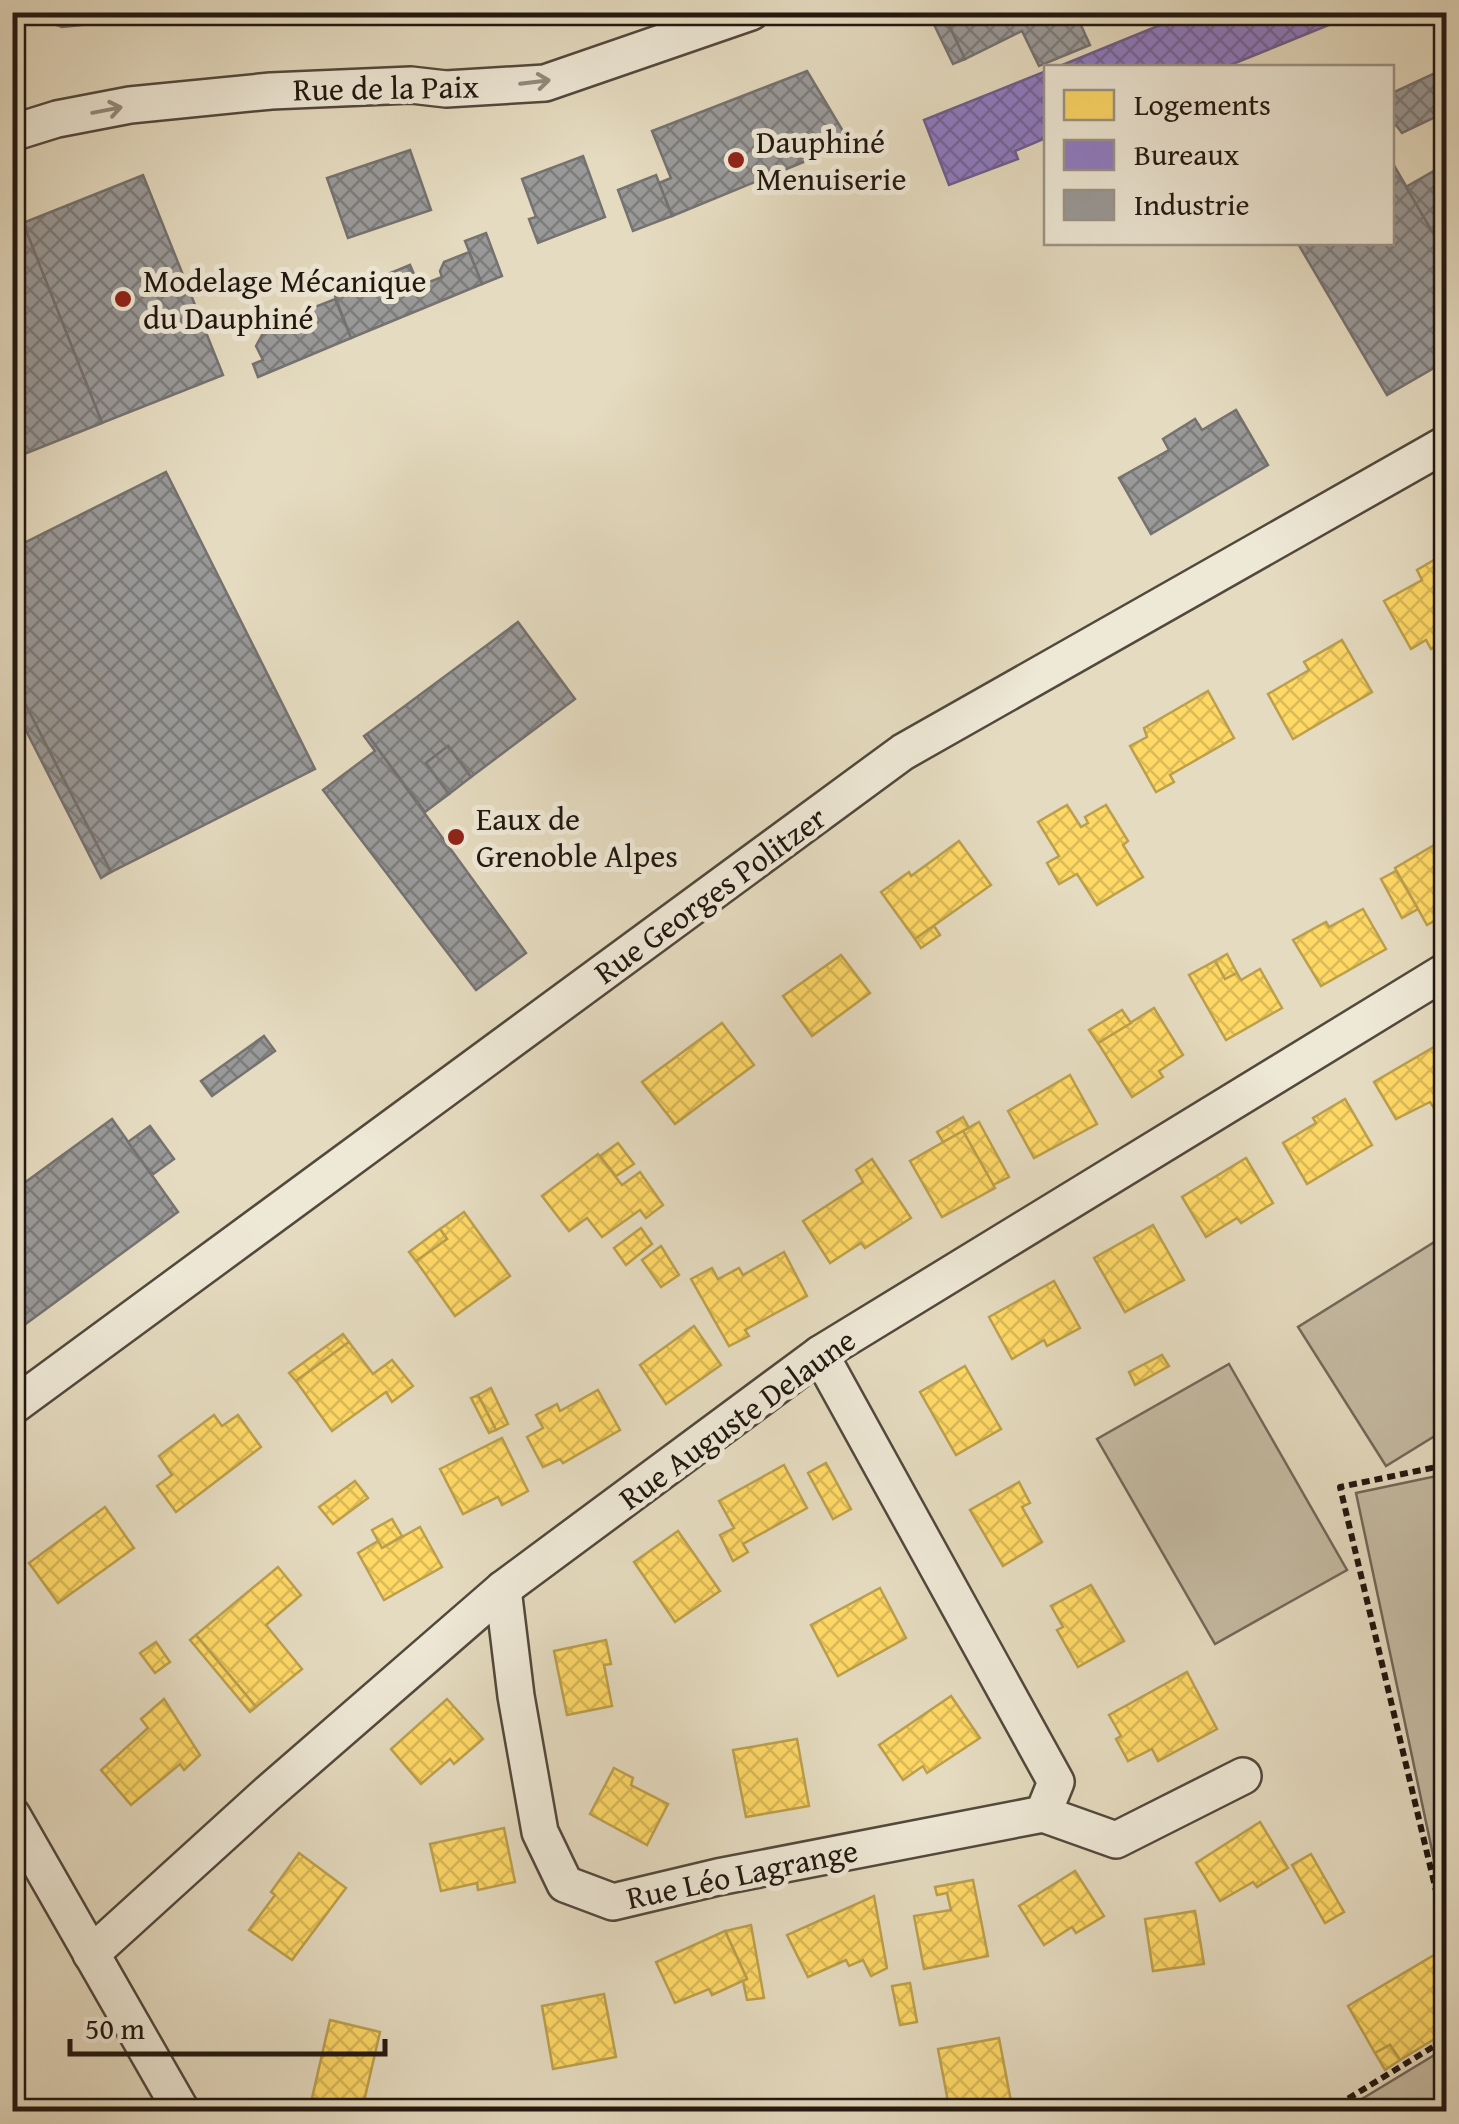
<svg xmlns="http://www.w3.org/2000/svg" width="1459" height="2124" font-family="'Gentium Book Plus',serif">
<defs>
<pattern id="homes-cross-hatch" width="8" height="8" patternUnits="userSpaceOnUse" patternTransform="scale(2.5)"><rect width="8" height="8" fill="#ffd966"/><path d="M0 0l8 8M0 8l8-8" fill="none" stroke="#daba57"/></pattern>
<pattern id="offices-cross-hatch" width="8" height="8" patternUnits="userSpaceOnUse" patternTransform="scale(2.5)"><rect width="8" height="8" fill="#8e7cc3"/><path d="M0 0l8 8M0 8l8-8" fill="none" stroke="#74659d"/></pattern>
<pattern id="industry-cross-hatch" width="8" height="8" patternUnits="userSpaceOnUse" patternTransform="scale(2.5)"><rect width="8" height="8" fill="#999"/><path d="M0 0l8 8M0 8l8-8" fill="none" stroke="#7c7c7b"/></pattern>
</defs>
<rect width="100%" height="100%" fill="#e5dbc0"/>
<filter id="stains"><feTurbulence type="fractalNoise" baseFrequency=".002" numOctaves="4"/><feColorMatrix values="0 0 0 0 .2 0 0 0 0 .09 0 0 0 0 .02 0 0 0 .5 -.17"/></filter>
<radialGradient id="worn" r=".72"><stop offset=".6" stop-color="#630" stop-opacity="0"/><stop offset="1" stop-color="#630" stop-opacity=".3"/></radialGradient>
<!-- pitch -->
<g fill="#c4baa2" stroke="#726859" stroke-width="2.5">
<polygon points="1444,1236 1446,1429 1386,1466 1298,1327"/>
<polygon points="1229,1364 1347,1570 1215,1644 1097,1439"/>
<polygon points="1446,1474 1446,1901 1443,1902 1356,1493"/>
<polygon points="1446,2048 1446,2111 1342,2111"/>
</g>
<!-- homes -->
<g fill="url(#homes-cross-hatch)" stroke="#bc9f4c" stroke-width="2.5">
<polygon points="1446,553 1446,640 1431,649 1426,640 1411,649 1384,601 1422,580 1417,570"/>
<polygon points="1342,640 1372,692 1293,739 1268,694 1309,670 1304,662"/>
<polygon points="1208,691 1234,738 1170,775 1174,782 1156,792 1130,746 1147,737 1144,728"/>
<polygon points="1067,805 1081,827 1088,823 1085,817 1106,805 1128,841 1123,845 1143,877 1097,905 1077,874 1059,884 1047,863 1059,856 1038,822"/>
<polygon points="959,841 991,885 915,939 881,892 909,872 911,876"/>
<polygon points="1441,841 1446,851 1446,914 1427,925 1395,868"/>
<polygon points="1396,871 1418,909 1402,918 1381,879"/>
<polygon points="1363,909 1386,949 1321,986 1293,940 1326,922 1329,927"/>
<polygon points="934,926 940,935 921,948 915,939"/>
<polygon points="1227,954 1237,973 1225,979 1215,961"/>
<polygon points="841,955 870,993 812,1036 783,996"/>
<polygon points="1215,961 1225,979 1237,973 1241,980 1260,969 1282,1008 1226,1040 1189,975"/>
<polygon points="1154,1008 1183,1055 1159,1071 1163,1077 1132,1097 1098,1043"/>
<polygon points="1122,1010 1131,1023 1098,1043 1089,1030"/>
<polygon points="722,1023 754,1065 675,1124 642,1082"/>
<polygon points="1439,1044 1446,1057 1446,1100 1434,1108 1430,1102 1396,1119 1374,1082"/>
<polygon points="1070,1075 1097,1124 1034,1158 1008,1111"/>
<polygon points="1345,1099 1372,1145 1307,1184 1283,1143 1316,1123 1313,1118"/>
<polygon points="963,1117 969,1128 943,1142 937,1132"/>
<polygon points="979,1122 1009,1177 993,1185 963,1131"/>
<polygon points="963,1131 995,1188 942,1217 910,1161"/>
<polygon points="618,1143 634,1164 616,1176 600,1156"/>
<polygon points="598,1154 622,1185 640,1172 663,1205 646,1218 640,1210 602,1237 587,1218 569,1231 542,1196"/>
<polygon points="1246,1158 1273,1203 1241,1223 1237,1218 1206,1237 1182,1197"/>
<polygon points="872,1159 911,1218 865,1248 861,1243 830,1263 803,1221 863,1182 856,1170"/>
<polygon points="464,1212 510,1276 455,1316 416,1261 447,1239 440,1229"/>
<polygon points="1153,1225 1184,1280 1125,1312 1094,1258"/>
<polygon points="641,1228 652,1244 626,1265 614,1248"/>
<polygon points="440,1229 447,1239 416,1261 409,1252"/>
<polygon points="661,1246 679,1275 661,1287 642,1260"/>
<polygon points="784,1252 807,1296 745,1330 749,1336 729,1346 691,1279 712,1268 718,1279 739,1268 743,1275"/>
<polygon points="1054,1281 1080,1328 1047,1346 1044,1340 1012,1359 989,1317"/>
<polygon points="694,1326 721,1365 666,1404 640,1365"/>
<polygon points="343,1334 349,1342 296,1381 289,1373"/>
<polygon points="349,1342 373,1374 392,1360 413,1386 392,1402 386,1392 332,1431 296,1381"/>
<polygon points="1162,1355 1169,1366 1135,1385 1129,1372"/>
<polygon points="965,1366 1001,1429 956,1455 920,1392"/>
<polygon points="491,1388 508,1424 496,1430 478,1395"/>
<polygon points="598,1390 620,1430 563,1463 560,1459 543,1467 527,1437 543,1428 536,1415 557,1404 560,1411"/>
<polygon points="478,1395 496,1430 489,1433 471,1398"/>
<polygon points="214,1415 222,1426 238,1415 261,1447 176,1512 157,1486 172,1475 159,1456"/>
<polygon points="502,1438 528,1491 502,1505 498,1497 463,1514 440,1469"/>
<polygon points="826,1463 851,1509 833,1519 808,1473"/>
<polygon points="784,1465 807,1508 743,1544 748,1552 733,1561 720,1535 734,1528 719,1501"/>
<polygon points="355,1481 368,1498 333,1524 319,1507"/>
<polygon points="1019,1482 1030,1503 1022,1507 1042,1542 1003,1566 970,1510"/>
<polygon points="105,1507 134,1548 58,1603 29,1563"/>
<polygon points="392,1519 402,1536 382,1548 372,1530"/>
<polygon points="420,1527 442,1567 384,1600 358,1553 378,1541 382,1548"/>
<polygon points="678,1531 720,1591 675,1622 634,1562"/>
<polygon points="278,1567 301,1595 266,1625 302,1669 256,1707 196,1635"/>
<polygon points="1091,1585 1124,1641 1078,1667 1057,1630 1063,1627 1051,1606"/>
<polygon points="880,1588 906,1638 838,1676 811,1625"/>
<polygon points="196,1635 256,1707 250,1712 190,1640"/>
<polygon points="606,1640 611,1664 604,1665 612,1706 567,1715 554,1651"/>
<polygon points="156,1642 170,1662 155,1673 140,1653"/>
<polygon points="1187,1672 1217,1729 1158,1761 1152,1749 1128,1761 1116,1739 1121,1736 1109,1715"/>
<polygon points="951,1696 980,1738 927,1773 923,1766 903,1780 879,1745"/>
<polygon points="164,1699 200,1755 184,1770 180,1764 131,1805 101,1770 148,1728 141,1719"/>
<polygon points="447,1699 483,1739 454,1764 450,1759 421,1784 391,1749"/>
<polygon points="797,1739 809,1806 746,1817 733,1750"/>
<polygon points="614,1768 633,1778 631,1785 668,1804 647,1845 590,1814"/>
<polygon points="1260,1822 1288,1868 1257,1887 1253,1882 1220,1901 1196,1863"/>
<polygon points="504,1828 515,1882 478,1890 477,1883 441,1891 430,1844"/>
<polygon points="299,1853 346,1888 292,1960 249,1930 275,1895 271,1892"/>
<polygon points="1311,1854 1344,1912 1325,1923 1292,1865"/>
<polygon points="1075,1871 1104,1916 1076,1933 1072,1927 1044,1945 1019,1906"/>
<polygon points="973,1880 988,1956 924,1969 914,1916 951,1910 947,1893 937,1895 935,1887"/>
<polygon points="874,1896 887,1968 871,1976 863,1960 849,1966 846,1960 808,1977 787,1935"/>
<polygon points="1195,1911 1204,1964 1153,1971 1145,1919"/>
<polygon points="751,1925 764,1998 747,2000 743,1981 747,1979 725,1931"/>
<polygon points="725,1931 747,1979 712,1995 709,1989 675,2003 656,1962"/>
<polygon points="1446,1948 1446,2011 1441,2014 1446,2032 1400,2060 1390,2045 1375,2053 1348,2006"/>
<polygon points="910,1983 917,2022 900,2025 892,1986"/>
<polygon points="604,1994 616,2057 553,2069 542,2006"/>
<polygon points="330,2020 380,2032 362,2110 312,2098"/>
<polygon points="999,2038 1013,2112 950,2112 938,2049"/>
<polygon points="1390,2045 1400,2060 1385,2070 1375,2053"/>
</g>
<!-- offices -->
<g fill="url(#offices-cross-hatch)" stroke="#6d5e8d" stroke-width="2.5">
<polygon points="1192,12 1332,12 1336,22 1223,68 1055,68"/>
<polygon points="1046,71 1046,138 1015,151 1018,159 949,185 924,120"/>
</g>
<!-- industry -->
<g fill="url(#industry-cross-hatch)" stroke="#757270" stroke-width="2.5">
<polygon points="33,12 211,12 62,27 32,16"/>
<polygon points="928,12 943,12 965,59 953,64"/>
<polygon points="943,12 1042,12 1044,18 1055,12 1075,12 1090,45 1039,66 1022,31 965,59"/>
<polygon points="1446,68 1446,112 1402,133 1396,125 1392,127 1392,93"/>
<polygon points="807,71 850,143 672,216 659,183 671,178 652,131"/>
<polygon points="410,150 431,210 348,238 327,178"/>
<polygon points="583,156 605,217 538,243 529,219 536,217 522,179"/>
<polygon points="1392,162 1446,255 1446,361 1387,395 1297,242 1392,242"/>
<polygon points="1446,164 1446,255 1406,187"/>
<polygon points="143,175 223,375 102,423 23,223"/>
<polygon points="656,175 672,216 633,231 618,190"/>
<polygon points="23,223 102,423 12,459 12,227"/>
<polygon points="486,233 502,276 482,284 465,241"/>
<polygon points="469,252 482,284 351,338 335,296 410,265 419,286 442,277 440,271 444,262"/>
<polygon points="335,299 351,338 258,377 253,364 263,360 256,346 267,326"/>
<polygon points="1236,410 1268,465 1151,534 1119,478 1169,450 1163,439 1195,419 1202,430"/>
<polygon points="166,472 315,769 111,872 12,678 12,549"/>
<polygon points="518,622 575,699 471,777 448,746 426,763 449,794 425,812 367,734"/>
<polygon points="12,678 111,872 101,878 12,703"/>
<polygon points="367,734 526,953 476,990 323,790 375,751 364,736"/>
<polygon points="448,746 471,777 449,794 426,763"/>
<polygon points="264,1036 275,1051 212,1096 201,1081"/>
<polygon points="112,1119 178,1212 12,1334 12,1192"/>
<polygon points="150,1126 174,1159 152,1175 128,1142"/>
</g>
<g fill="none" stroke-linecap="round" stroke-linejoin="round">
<defs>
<g id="street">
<polyline points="12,133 57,119 130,105 271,91 411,85 446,89 545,83 751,12"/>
<polyline points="12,1407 903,752 1446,444"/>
<polyline points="503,1589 516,1696 540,1832 565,1884 613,1902 718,1877 1043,1814 1056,1782 820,1354"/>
<polyline points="1043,1814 1116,1840 1243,1776"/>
<polyline points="12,1815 182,2112"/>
<polyline points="91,1954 267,1794 503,1589 820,1354 1446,971"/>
</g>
</defs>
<!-- street casing -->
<use href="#street" stroke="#52483c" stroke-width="40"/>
<!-- path -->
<g stroke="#211710" stroke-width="6" stroke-dasharray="8 5" stroke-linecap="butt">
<polyline points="1446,1465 1340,1487 1442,1916 1446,1915"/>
<polyline points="1326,2112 1446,2039"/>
</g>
<!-- street -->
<use href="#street" stroke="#eee8d6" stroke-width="35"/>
</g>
<!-- one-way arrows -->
<defs><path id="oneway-shaft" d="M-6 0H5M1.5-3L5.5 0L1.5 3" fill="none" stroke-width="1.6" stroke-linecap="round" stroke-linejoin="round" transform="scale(2.5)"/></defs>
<g stroke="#928a7d">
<use href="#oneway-shaft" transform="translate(535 82) rotate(-7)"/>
<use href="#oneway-shaft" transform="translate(107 110) rotate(-11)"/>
</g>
<!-- markers -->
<g fill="#8f2418" stroke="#eee8d6" stroke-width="4">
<circle cx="736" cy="160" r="10"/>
<circle cx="123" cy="299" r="10"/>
<circle cx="456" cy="837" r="10"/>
</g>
<g text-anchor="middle" stroke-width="10" stroke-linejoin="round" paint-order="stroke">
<!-- street labels -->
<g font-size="32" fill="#211710" stroke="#eee8d6">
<text transform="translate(386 88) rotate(-1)" y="11">Rue de la Paix</text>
<text transform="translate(710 895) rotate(-36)" y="11">Rue Georges Politzer</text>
<text transform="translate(737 1419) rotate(-36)" y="11">Rue Auguste Delaune</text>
<text transform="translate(742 1874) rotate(-12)" y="11">Rue Léo Lagrange</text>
</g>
<!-- poi labels -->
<g font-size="32" fill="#211710" stroke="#eee8d6" text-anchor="start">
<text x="756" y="153">Dauphiné<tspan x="756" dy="37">Menuiserie</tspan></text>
<text x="143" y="292">Modelage Mécanique<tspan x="143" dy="37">du Dauphiné</tspan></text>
<text x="476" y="830">Eaux de<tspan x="476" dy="37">Grenoble Alpes</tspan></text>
</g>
</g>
<!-- margin -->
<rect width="1459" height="2124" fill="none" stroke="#e5dbc0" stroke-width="50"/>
<rect x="15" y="15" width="1429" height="2094" fill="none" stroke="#211710" stroke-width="5"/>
<rect x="25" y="25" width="1409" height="2074" fill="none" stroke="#211710" stroke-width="2.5"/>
<!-- legend -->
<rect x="1044" y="65" width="350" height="180" fill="#eee8d6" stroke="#9c9487" stroke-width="2.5"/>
<rect x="1064" y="90" width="50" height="30" fill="#ffd966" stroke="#9c9487" stroke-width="2.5"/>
<text x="1134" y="115" font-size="30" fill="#211710">Logements</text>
<rect x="1064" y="140" width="50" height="30" fill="#8e7cc3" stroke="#9c9487" stroke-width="2.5"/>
<text x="1134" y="165" font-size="30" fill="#211710">Bureaux</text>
<rect x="1064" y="190" width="50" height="30" fill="#999999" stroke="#9c9487" stroke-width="2.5"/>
<text x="1134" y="215" font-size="30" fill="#211710">Industrie</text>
<!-- scale -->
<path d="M70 2039v15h315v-15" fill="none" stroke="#211710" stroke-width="5"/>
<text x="85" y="2039" font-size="30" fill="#211710" stroke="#eee8d6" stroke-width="8" paint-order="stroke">50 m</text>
<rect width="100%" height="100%" filter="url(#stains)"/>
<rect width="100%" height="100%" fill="url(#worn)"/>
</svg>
